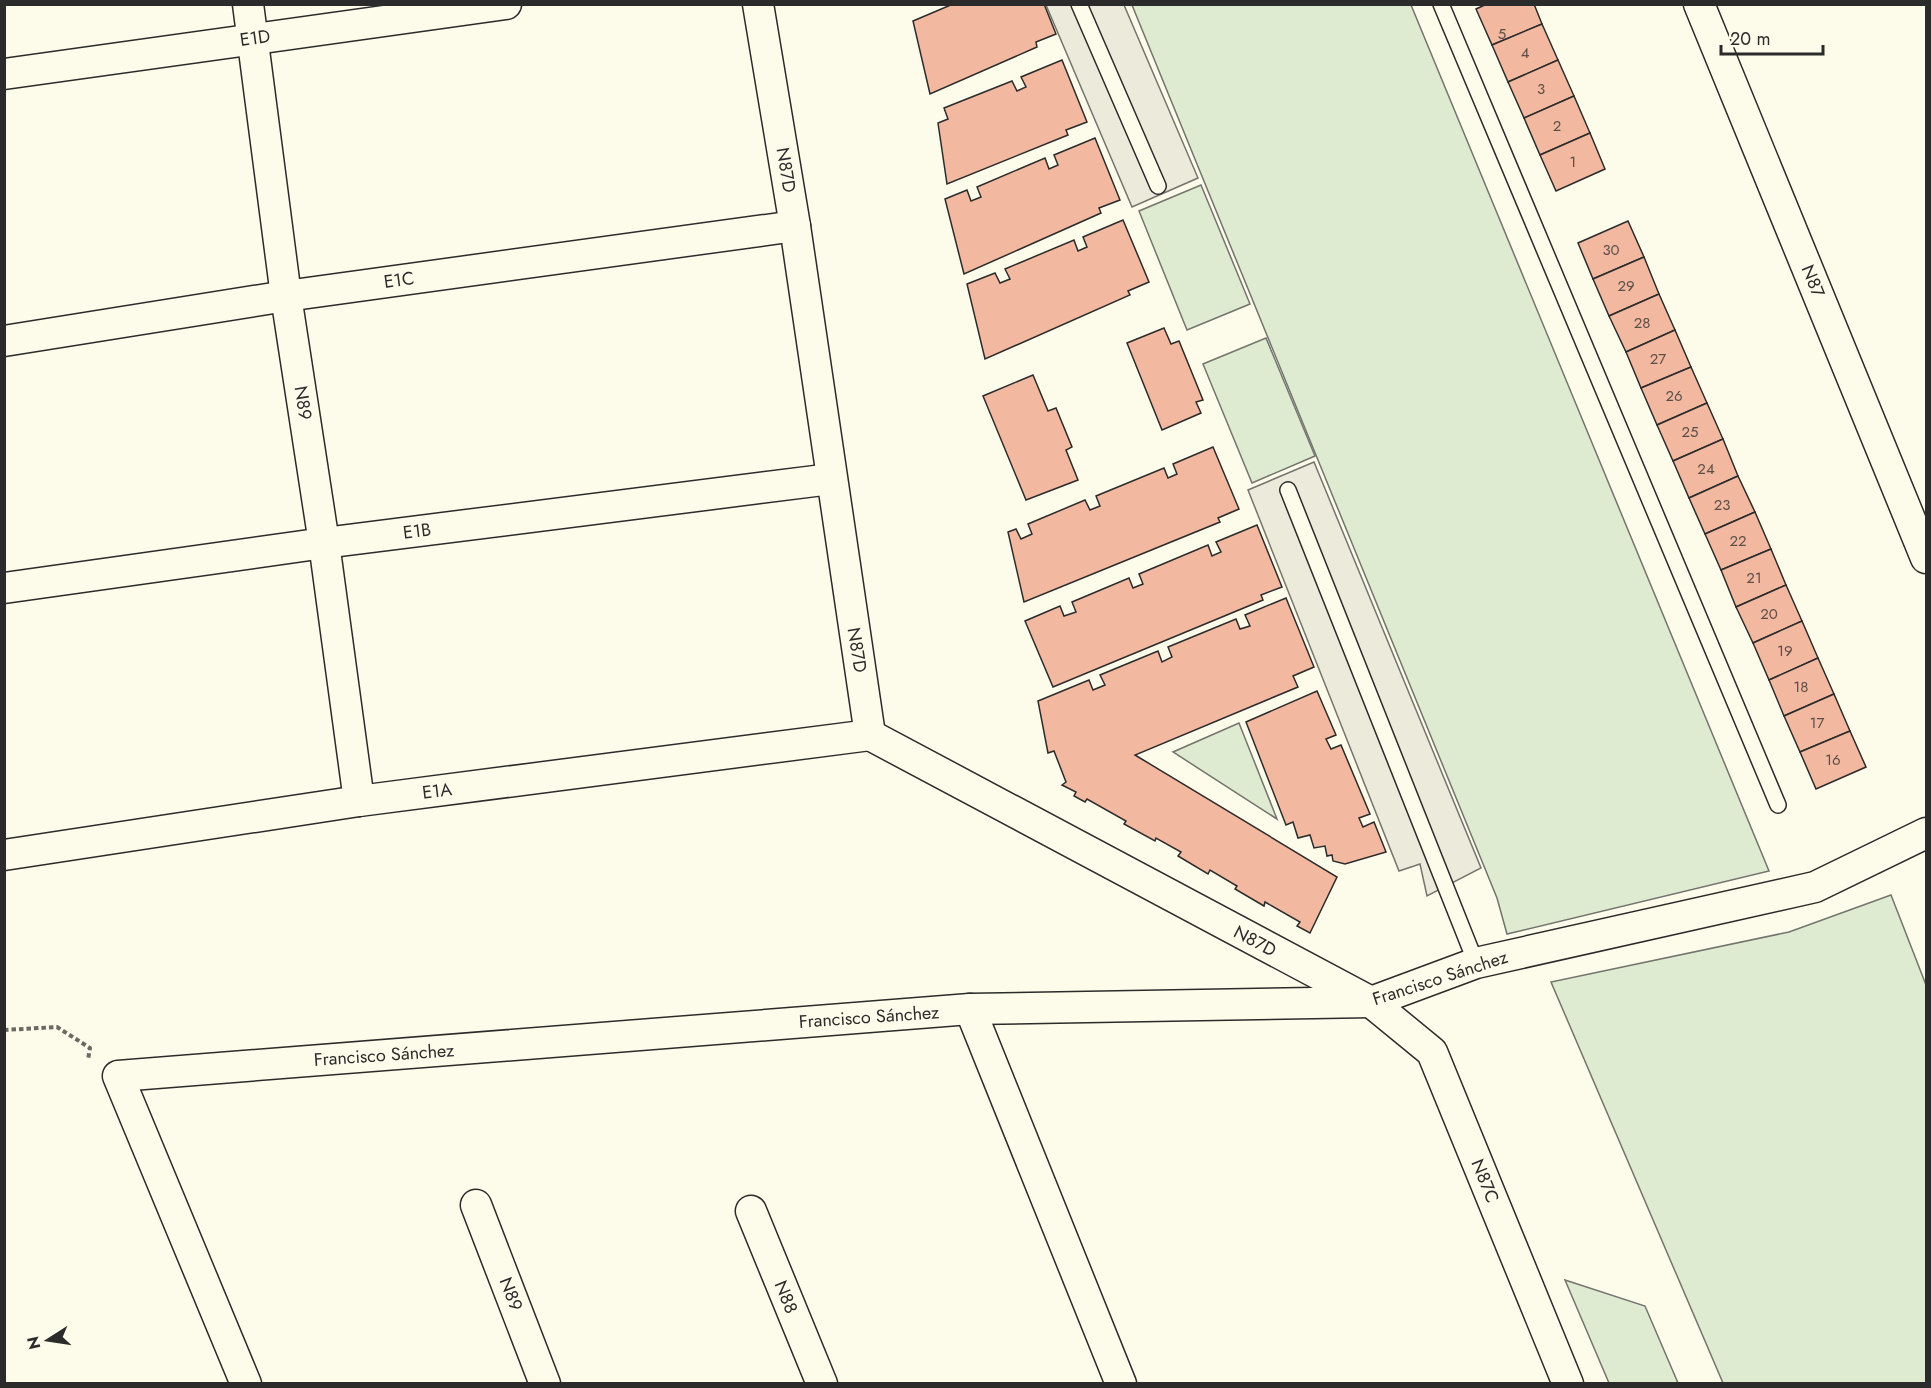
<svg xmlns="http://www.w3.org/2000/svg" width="1931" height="1388" font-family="Jost,sans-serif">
<rect width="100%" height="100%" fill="#fdfbea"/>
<!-- green -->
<g fill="#deebd1" stroke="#74746e" stroke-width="1.5">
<polygon points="1132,5 1411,5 1769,871 1507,934 1497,898"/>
<polygon points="1201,185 1250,304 1187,330 1139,211"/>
<polygon points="1266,338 1315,456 1252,483 1203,364"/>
<polygon points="1239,723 1277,819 1173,752"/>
<polygon points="1891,895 1926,985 1926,1383 1723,1383 1551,982 1789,932"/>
<polygon points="1565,1280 1645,1306 1678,1383 1609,1383"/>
</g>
<!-- parking -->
<g fill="#eceadb" stroke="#74746e" stroke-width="1.5">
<polygon points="1046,5 1124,5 1198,178 1132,207"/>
<polygon points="1314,462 1481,868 1427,896 1420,864 1399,871 1248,490"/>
</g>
<!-- building -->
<g fill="#f2b8a0" stroke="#2b2b2b" stroke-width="1.5">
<polygon points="953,4 1044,4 1056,34 1036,42 1037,47 930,94 913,21"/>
<polygon points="1487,4 1534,4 1542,24 1492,45 1476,9"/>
<polygon points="1542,24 1558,60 1508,82 1492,45"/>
<polygon points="1062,60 1087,122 1066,130 1068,135 947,184 938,123 948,119 944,108 1012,81 1017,91 1026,87 1021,77"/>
<polygon points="1558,60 1574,96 1524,118 1508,82"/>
<polygon points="1574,96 1590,133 1540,155 1524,118"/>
<polygon points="1590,133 1605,169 1556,191 1540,155"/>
<polygon points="1095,138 1120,200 1099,208 1101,213 964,274 945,199 967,190 971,201 981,197 977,187 1045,158 1049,169 1058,165 1054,155"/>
<polygon points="1123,220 1149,282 1128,291 1130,295 985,359 967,284 995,273 1000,283 1010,279 1005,269 1074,240 1078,251 1087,247 1083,237"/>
<polygon points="1628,221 1644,257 1593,279 1578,243"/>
<polygon points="1644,257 1659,294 1609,316 1593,279"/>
<polygon points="1659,294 1675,330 1626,352 1609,316"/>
<polygon points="1164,328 1171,344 1179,341 1203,400 1196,402 1201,413 1162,430 1127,343"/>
<polygon points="1675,330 1691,367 1641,388 1626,352"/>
<polygon points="1691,367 1707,403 1657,425 1641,388"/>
<polygon points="1033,375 1048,411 1056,408 1072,447 1066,450 1078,480 1026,500 983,396"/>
<polygon points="1707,403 1723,439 1673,461 1657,425"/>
<polygon points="1723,439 1738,476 1689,498 1673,461"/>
<polygon points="1213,447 1239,509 1218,518 1220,522 1024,602 1008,532 1016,529 1021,539 1032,534 1028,524 1085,500 1090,510 1100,506 1096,496 1164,468 1168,478 1177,474 1173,464"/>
<polygon points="1738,476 1755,512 1705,534 1689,498"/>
<polygon points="1755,512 1771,549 1721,570 1705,534"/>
<polygon points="1257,525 1282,587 1261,595 1263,600 1053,687 1025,621 1060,606 1064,616 1076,612 1072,602 1129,578 1133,588 1143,584 1139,574 1208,545 1212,556 1221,552 1216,542"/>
<polygon points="1771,549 1786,585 1736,607 1721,570"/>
<polygon points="1786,585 1802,621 1753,643 1736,607"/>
<polygon points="1286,598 1314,667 1293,676 1298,687 1135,755 1337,877 1310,933 1297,926 1300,922 1265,902 1264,906 1235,889 1237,886 1210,870 1208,874 1178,856 1181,852 1156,838 1155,841 1124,824 1126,821 1087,799 1085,802 1074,796 1076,792 1062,785 1066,782 1054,751 1048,753 1038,701 1089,680 1093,690 1105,685 1100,675 1158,651 1162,662 1172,657 1168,647 1236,619 1240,629 1250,626 1245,615"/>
<polygon points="1802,621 1818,658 1769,680 1753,643"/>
<polygon points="1818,658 1834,694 1784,716 1769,680"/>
<polygon points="1317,691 1336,735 1326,739 1331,749 1341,745 1370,814 1359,818 1363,827 1374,822 1386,852 1345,864 1333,861 1332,855 1327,856 1325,846 1314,848 1310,835 1298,838 1293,822 1286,825 1246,722"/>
<polygon points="1834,694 1850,731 1800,752 1784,716"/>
<polygon points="1850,731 1866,767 1816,789 1800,752"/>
</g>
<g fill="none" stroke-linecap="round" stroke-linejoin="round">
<defs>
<g id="lane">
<polyline points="1079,4 1158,186"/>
<polyline points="1441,4 1778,805"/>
<polyline points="1288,490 1476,963"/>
</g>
<g id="street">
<polyline points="248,4 286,296 324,543 359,801"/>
<polyline points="758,4 795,226 870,735"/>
<polyline points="1699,4 1926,558"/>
<polyline points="4,74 506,4"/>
<polyline points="4,341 286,296 795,226"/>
<polyline points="4,588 324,543 831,479"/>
<polyline points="870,735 1371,1002 1432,1052 1568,1384"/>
<polyline points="4,855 359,801 870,735"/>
<polyline points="970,1009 1121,1384"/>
<polyline points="476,1205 545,1384"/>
<polyline points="751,1211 822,1384"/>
<polyline points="246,1384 118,1076 970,1009 1371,1002 1476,963 1815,887 1926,833"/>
</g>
</defs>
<!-- lane casing -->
<use href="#lane" stroke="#2b2b2b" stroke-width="18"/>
<!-- street casing -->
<use href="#street" stroke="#2b2b2b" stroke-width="33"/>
<!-- path -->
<polyline stroke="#6a6964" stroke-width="4" stroke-dasharray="4.5 3" stroke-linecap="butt" points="4,1030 57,1027 90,1048 88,1060"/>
<!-- lane -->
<use href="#lane" stroke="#fdfbea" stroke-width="15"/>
<!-- street -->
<use href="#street" stroke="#fdfbea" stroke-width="30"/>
</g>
<g text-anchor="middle" stroke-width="4.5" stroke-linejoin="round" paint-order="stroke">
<!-- number labels -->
<g font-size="15" fill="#5d4e48">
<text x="1502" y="39">5</text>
<text x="1525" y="58">4</text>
<text x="1541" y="94">3</text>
<text x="1557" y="131">2</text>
<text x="1573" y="167">1</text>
<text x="1611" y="255">30</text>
<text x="1626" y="291">29</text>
<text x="1642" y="328">28</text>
<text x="1658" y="364">27</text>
<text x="1674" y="401">26</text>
<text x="1690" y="437">25</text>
<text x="1706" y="474">24</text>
<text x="1722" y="510">23</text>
<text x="1738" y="546">22</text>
<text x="1754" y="583">21</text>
<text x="1769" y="619">20</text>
<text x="1785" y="656">19</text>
<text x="1801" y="692">18</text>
<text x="1817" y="728">17</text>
<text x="1833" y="765">16</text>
</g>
<!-- street labels -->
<g font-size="18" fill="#2b2b2b" stroke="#fdfbea">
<text transform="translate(255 38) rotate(-8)" y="6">E1D</text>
<text transform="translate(786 170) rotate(81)" y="6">N87D</text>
<text transform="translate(399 280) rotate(-8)" y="6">E1C</text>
<text transform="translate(1813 281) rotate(68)" y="6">N87</text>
<text transform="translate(303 403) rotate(81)" y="6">N89</text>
<text transform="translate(417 531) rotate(-7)" y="6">E1B</text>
<text transform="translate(857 650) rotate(81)" y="6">N87D</text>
<text transform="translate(437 791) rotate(-7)" y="6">E1A</text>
<text transform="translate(1255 941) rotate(28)" y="6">N87D</text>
<text transform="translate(1440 978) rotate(-18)" y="6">Francisco Sánchez</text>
<text transform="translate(869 1017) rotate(-4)" y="6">Francisco Sánchez</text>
<text transform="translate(384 1055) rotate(-4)" y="6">Francisco Sánchez</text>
<text transform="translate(1485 1181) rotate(68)" y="6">N87C</text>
<text transform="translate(511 1294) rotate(69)" y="6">N89</text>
<text transform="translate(786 1297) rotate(68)" y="6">N88</text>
</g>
</g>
<!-- border -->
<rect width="1931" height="1388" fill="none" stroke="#2b2b2b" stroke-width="12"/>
<!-- north arrow -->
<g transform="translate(48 1340) rotate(258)" stroke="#fdfbea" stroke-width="4.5" paint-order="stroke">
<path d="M0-4.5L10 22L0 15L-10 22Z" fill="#2b2b2b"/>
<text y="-9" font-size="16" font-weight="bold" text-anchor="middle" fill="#2b2b2b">N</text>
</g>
<!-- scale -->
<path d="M1721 45v9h102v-9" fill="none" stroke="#2b2b2b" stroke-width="3"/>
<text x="1730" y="45" font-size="18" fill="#2b2b2b" stroke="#fdfbea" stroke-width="4.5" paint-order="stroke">20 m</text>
</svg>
